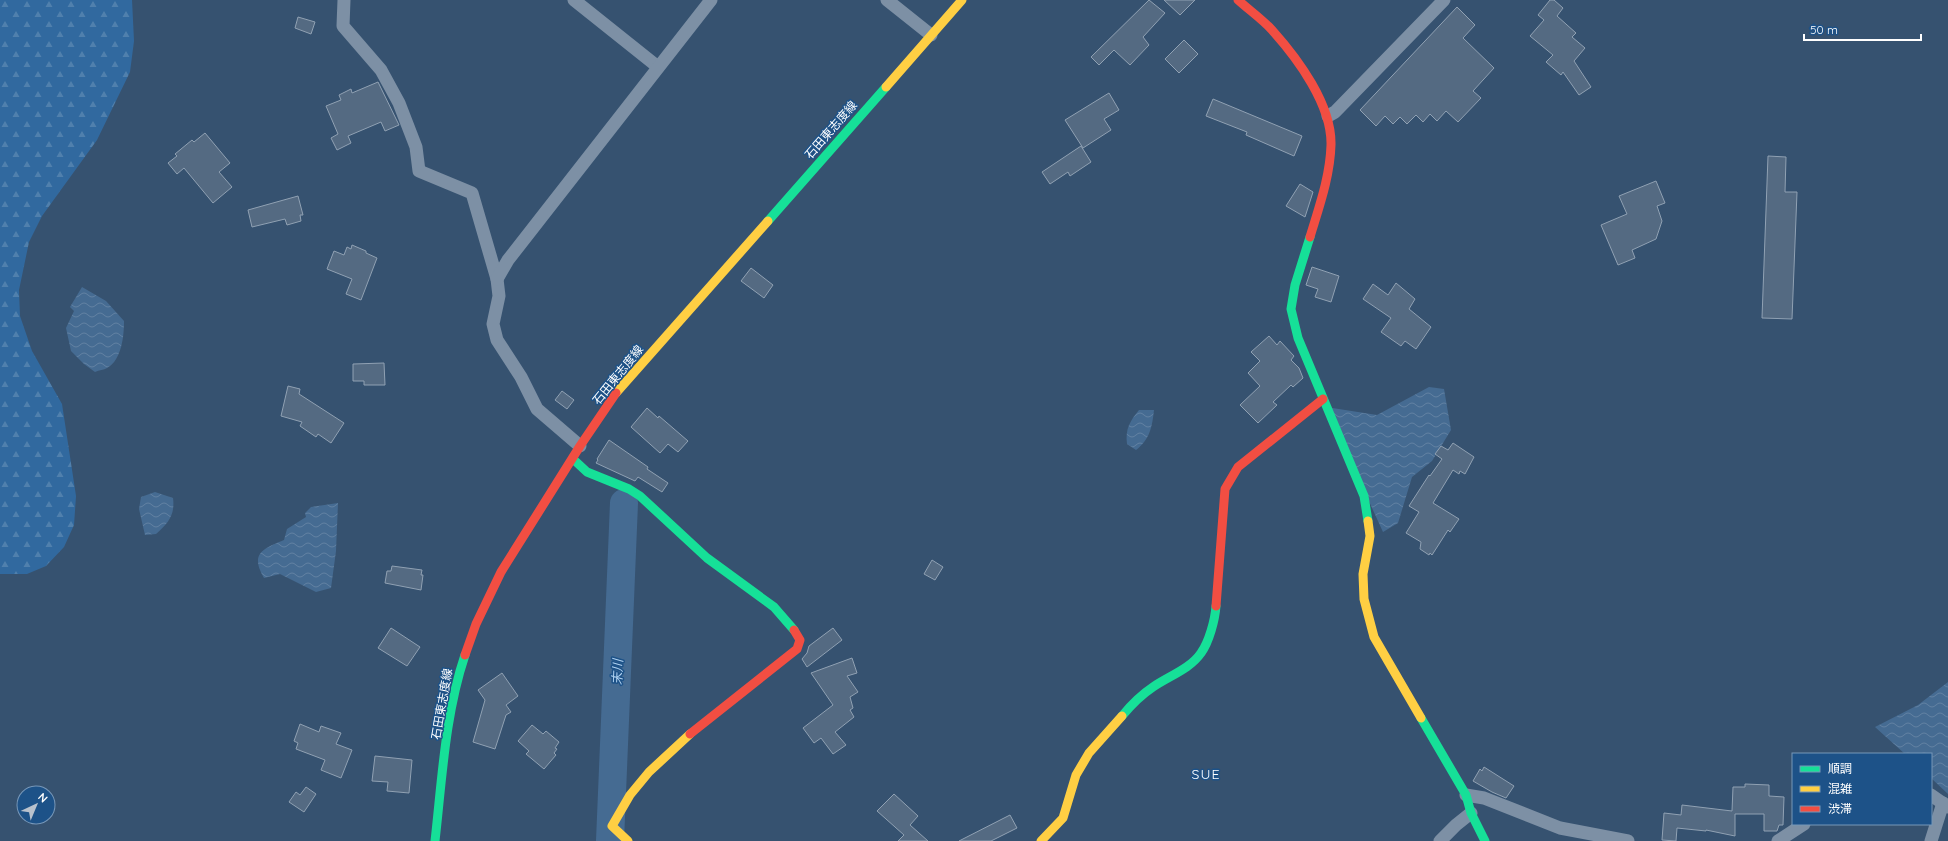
<svg xmlns="http://www.w3.org/2000/svg" width="1948" height="841" font-family="Quicksand,'Noto Sans JP',sans-serif">
<defs>
<pattern id="forest-firs" width="22" height="20" patternUnits="userSpaceOnUse"><rect width="22" height="20" fill="#31699f"/><path d="M5 1l3.5 6h-7zM16 11l3.5 6h-7z" fill="#5080ad"/></pattern>
<pattern id="water-waves" width="16" height="10" patternUnits="userSpaceOnUse"><rect width="16" height="10" fill="#456b92"/><path d="M0 5q4-4 8 0t8 0" fill="none" stroke="#6181a2"/></pattern>
</defs>
<rect width="100%" height="100%" fill="#365270"/>
<!-- forest -->
<polygon fill="url(#forest-firs)" points="0,0 132,0 134,41 130,72 97,140 42,216 29,242 19,290 20,316 32,351 62,404 76,496 74,525 64,547 46,566 27,574 0,574"/>
<!-- water -->
<g fill="url(#water-waves)">
<path d="M 82,287 L 106,301 L 124,321 C 124,335 122,360 107,368 C 104,370 99,370 95,372 L 84,364 L 71,351 L 66,328 L 74,311 L 70,307 Z"/>
<polygon points="1429,387 1444,389 1451,430 1432,461 1412,477 1398,523 1383,532 1326,407 1377,415"/>
<path d="M 1139,410 L 1154,410 C 1152,427 1150,439 1136,450 L 1127,444 C 1125,429 1130,421 1139,410 Z"/>
<path d="M 155,492 L 173,498 C 175,515 169,522 156,534 L 145,535 L 139,509 L 141,497 Z"/>
<path d="M 338,503 L 336,551 L 331,588 L 316,592 L 280,574 L 264,578 C 250,554 262,549 284,540 L 287,529 L 306,517 L 305,513 L 311,507 Z"/>
<polygon points="1948,682 1948,794 1931,778 1931,754 1905,754 1875,727 1918,705"/>
</g>
<g fill="none" stroke-linecap="round" stroke-linejoin="round">
<!-- river -->
<polyline stroke="#456b92" stroke-width="28" points="610,841 624,503"/>
</g>
<!-- building -->
<g fill="#546a82" stroke="#90a1b3">
<polygon points="1149,0 1165,13 1143,37 1149,45 1130,65 1114,50 1099,65 1091,57"/>
<polygon points="1164,0 1195,0 1180,15"/>
<polygon points="1550,0 1554,0 1563,8 1557,16 1576,33 1572,37 1585,48 1574,61 1591,87 1579,95 1563,72 1561,75 1546,62 1553,55 1530,36 1544,20 1538,15"/>
<polygon points="1457,7 1475,25 1463,38 1494,68 1473,91 1481,98 1458,122 1446,111 1437,121 1430,114 1423,122 1416,115 1407,124 1400,117 1393,124 1385,116 1376,126 1360,110"/>
<polygon points="298,17 315,22 311,34 295,28"/>
<polygon points="1184,40 1198,54 1179,73 1165,59"/>
<polygon points="378,82 399,125 385,131 381,122 348,136 351,143 337,150 331,138 338,134 326,106 341,100 339,95 351,89 352,93"/>
<polygon points="1109,93 1119,110 1104,119 1111,130 1083,148 1065,120"/>
<polygon points="1213,99 1302,136 1294,156 1246,135 1247,132 1206,116"/>
<polygon points="205,133 230,163 219,172 232,187 213,203 184,168 177,174 168,163 177,156 175,154 192,140 194,142"/>
<polygon points="1081,146 1091,162 1070,176 1068,172 1050,184 1042,172"/>
<polygon points="1768,156 1786,157 1785,192 1797,192 1792,319 1762,318"/>
<polygon points="1656,181 1665,203 1657,206 1662,221 1656,239 1632,250 1635,258 1618,265 1601,225 1627,214 1619,196"/>
<polygon points="1300,184 1313,192 1305,217 1286,206"/>
<polygon points="298,196 303,215 300,215 301,221 287,225 285,219 252,227 248,210"/>
<polygon points="352,245 366,251 366,253 377,258 361,300 346,294 352,279 327,269 334,251 344,255 347,247 351,249"/>
<polygon points="1312,267 1339,276 1331,302 1315,297 1318,289 1306,285"/>
<polygon points="751,268 773,285 764,298 741,281"/>
<polygon points="1396,283 1415,299 1409,309 1431,327 1416,349 1405,341 1401,346 1381,332 1391,318 1363,299 1373,284 1388,295"/>
<polygon points="1269,336 1277,345 1280,341 1294,356 1291,360 1299,368 1303,378 1293,387 1291,385 1273,402 1277,405 1258,423 1240,405 1260,386 1248,373 1260,361 1251,352"/>
<polygon points="384,363 385,385 364,385 364,381 353,381 353,364"/>
<polygon points="288,386 300,389 299,394 344,423 331,443 318,434 316,437 300,426 302,422 281,416"/>
<polygon points="562,391 574,400 567,409 555,400"/>
<polygon points="647,408 658,418 659,416 688,441 678,452 668,444 660,453 631,427"/>
<polygon points="609,440 648,467 647,469 668,483 662,492 638,477 635,481 596,463 598,460 597,459"/>
<polygon points="1453,443 1474,457 1465,474 1460,471 1459,474 1453,470 1433,503 1459,519 1450,532 1448,530 1432,555 1430,553 1429,555 1420,549 1421,542 1406,533 1419,512 1409,506 1429,475 1430,476 1442,459 1435,454 1441,446 1448,450"/>
<polygon points="932,560 943,567 935,580 924,574"/>
<polygon points="392,566 422,570 421,575 423,575 421,590 385,583 387,571 391,571"/>
<polygon points="391,628 420,647 407,666 378,648"/>
<polygon points="833,628 842,640 807,667 802,659 807,653 809,646"/>
<polygon points="852,658 857,673 847,676 858,692 850,697 853,708 850,710 854,717 835,732 846,745 833,754 821,738 814,743 803,728 833,705 811,673"/>
<polygon points="502,673 518,696 506,705 511,712 506,715 495,749 473,742 485,700 478,690"/>
<polygon points="300,724 319,732 321,726 341,733 336,744 352,750 341,778 321,770 325,760 296,749 298,743 294,741"/>
<polygon points="532,725 543,734 546,731 559,742 555,748 557,749 554,753 556,755 544,769 526,754 529,751 518,741"/>
<polygon points="375,756 412,760 409,793 387,791 388,782 372,781"/>
<polygon points="1484,767 1514,786 1506,798 1492,792 1473,781 1480,769 1482,771"/>
<polygon points="1745,784 1769,785 1769,796 1784,797 1783,825 1779,825 1777,831 1764,831 1764,814 1735,814 1735,836 1706,830 1706,831 1677,828 1676,841 1662,840 1664,813 1681,815 1682,805 1732,811 1733,787 1745,787"/>
<polygon points="306,787 316,794 304,812 289,802 296,792 300,795"/>
<polygon points="894,794 918,816 910,825 928,841 898,841 904,835 877,811"/>
<polygon points="1010,815 1017,828 991,841 959,841"/>
</g>
<g fill="none" stroke-linecap="round" stroke-linejoin="round">
<!-- street -->
<g stroke="#7d90a5" stroke-width="13">
<polyline points="344,0 343,26 381,70 399,103 416,147 419,171 472,193 497,279 499,296 493,324 497,340 521,377 537,409 580,446"/>
<polyline points="574,0 658,67"/>
<polyline points="887,0 931,35"/>
<polyline points="1328,116 1335,112 1444,0"/>
<polyline points="497,279 508,260 711,0"/>
<polyline points="1466,795 1484,798 1560,828 1628,841"/>
<polyline points="1931,795 1948,807"/>
<polyline points="1440,841 1456,825 1471,813"/>
<polyline points="1778,841 1804,824"/>
<polyline points="1931,841 1943,803"/>
</g>
<!-- fast -->
<g stroke="#16e098" stroke-width="9">
<polyline points="768,221 886,87"/>
<polyline points="1310,237 1295,285 1291,309 1298,338 1364,496 1368,521"/>
<polyline points="573,459 587,472 629,489 640,496 707,558 774,607 794,630"/>
<path d="M 1122,716 C 1131,705 1141,695 1153,687 C 1169,676 1190,669 1201,653 C 1209,642 1215,620 1216,606"/>
<polyline points="1421,718 1466,795 1471,813 1485,841"/>
<path d="M 435,841 C 442,780 445,714 465,655"/>
</g>
<!-- slow -->
<g stroke="#ffcf43" stroke-width="9">
<polyline points="886,87 962,0"/>
<polyline points="616,393 768,221"/>
<polyline points="1368,521 1370,536 1363,574 1364,599 1374,637 1421,718"/>
<polyline points="628,841 612,826 630,795 649,772 690,734"/>
<polyline points="1041,841 1063,818 1076,775 1089,753 1122,716"/>
</g>
<!-- jam -->
<g stroke="#f24e42" stroke-width="9">
<path d="M 1238,0 C 1249,10 1262,19 1272,30 C 1298,59 1332,105 1331,145 C 1330,177 1319,207 1310,237"/>
<polyline points="1216,606 1225,489 1238,467 1323,399"/>
<polyline points="465,655 476,624 501,572 580,446 616,393"/>
<polyline points="690,734 797,649 800,640 794,630"/>
</g>
</g>
<g text-anchor="middle" stroke-width="3" stroke-linejoin="round" paint-order="stroke">
<!-- street labels -->
<g font-size="12" fill="#fff" stroke="#1d5288">
<text transform="translate(831 130) rotate(-49)" y="4">石田東志度線</text>
<text transform="translate(618 375) rotate(-51)" y="4">石田東志度線</text>
<text transform="translate(442 704) rotate(-80)" y="4">石田東志度線</text>
</g>
<!-- water labels -->
<g font-size="13" font-style="italic" fill="#b2d4f3" stroke="#1d5288">
<text transform="translate(617 672) rotate(-88)" y="5">末川</text>
</g>
<!-- quarter labels -->
<g font-size="14" letter-spacing="1" fill="#fff" stroke="#1d5288">
<text x="1206" y="779">SUE</text>
</g>
</g>
<!-- legend -->
<rect x="1792" y="753" width="140" height="72" fill="#1d5288" stroke="#7797b8"/>
<rect x="1800" y="766" width="20" height="6" fill="#16e098" stroke="#7797b8"/>
<text x="1828" y="773" font-size="12" fill="#ffffff">順調</text>
<rect x="1800" y="786" width="20" height="6" fill="#ffcf43" stroke="#7797b8"/>
<text x="1828" y="793" font-size="12" fill="#ffffff">混雑</text>
<rect x="1800" y="806" width="20" height="6" fill="#f24e42" stroke="#7797b8"/>
<text x="1828" y="813" font-size="12" fill="#ffffff">渋滞</text>
<!-- north arrow -->
<g transform="translate(36 805) rotate(44)"><circle r="19" fill="#1d5288" stroke="#7797b8"/>
<path d="M0-3L7 15L0 10L-7 15Z" fill="#b9c2cd"/>
<text y="-6" font-size="11" font-weight="bold" text-anchor="middle" fill="#ffffff">N</text>
</g>
<!-- scale -->
<path d="M1804 34v6h117v-6" fill="none" stroke="#ffffff" stroke-width="2"/>
<text x="1810" y="34" font-size="12" fill="#ffffff" stroke="#1d5288" stroke-width="3" paint-order="stroke">50 m</text>
</svg>
